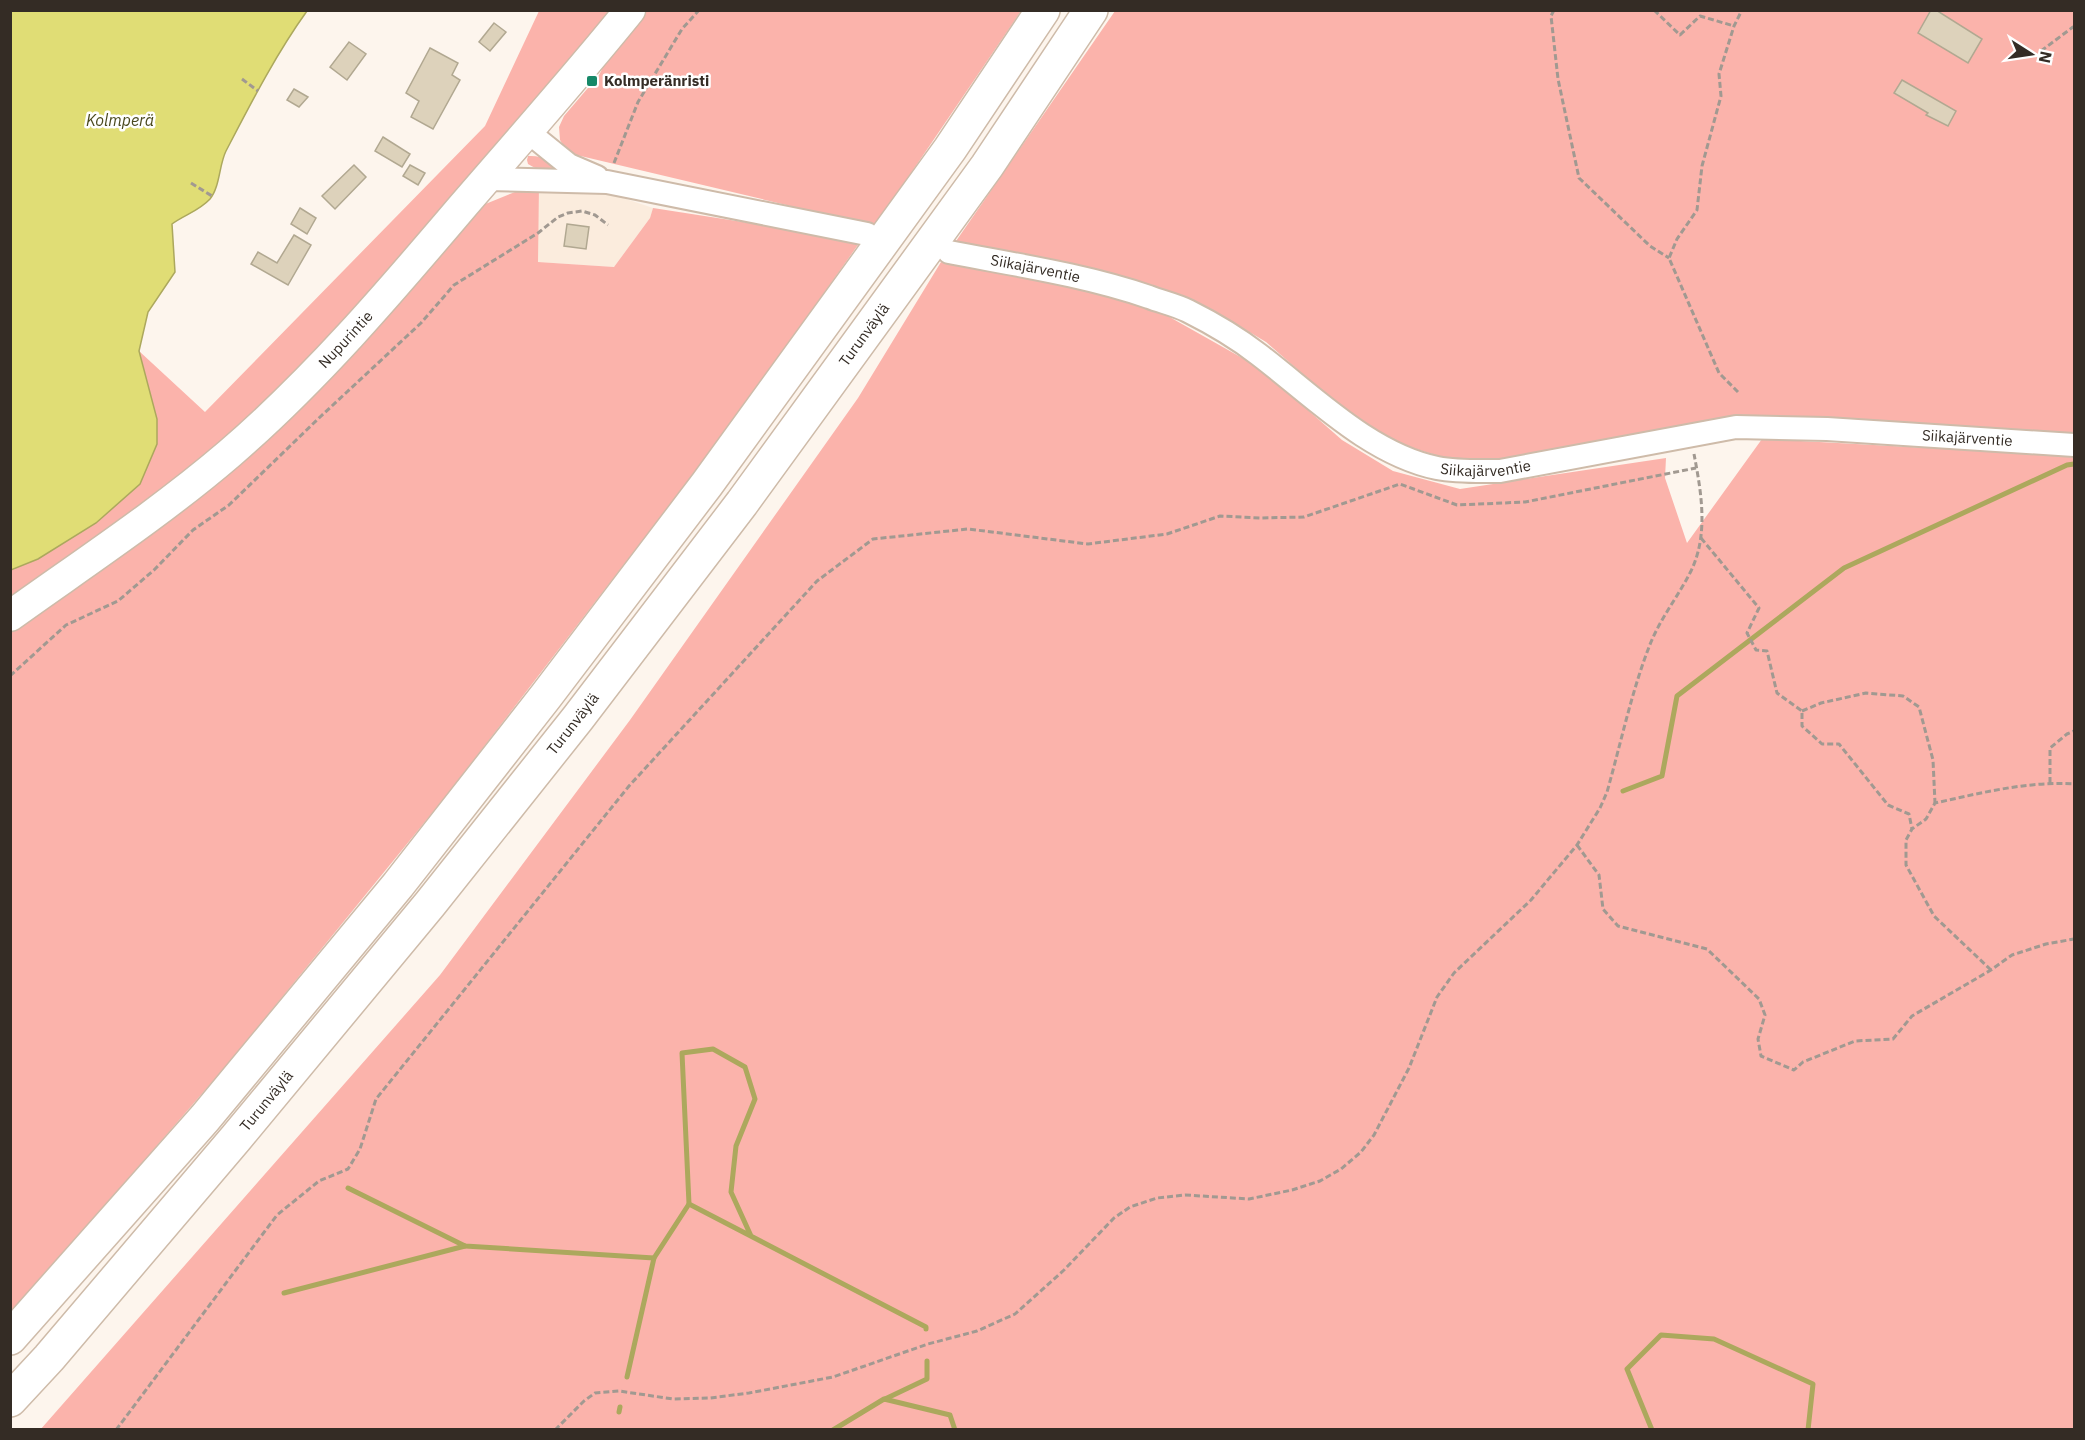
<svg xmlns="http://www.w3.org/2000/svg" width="2085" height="1440" font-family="'IBM Plex Sans',sans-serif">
<rect width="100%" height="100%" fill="#fdf5ed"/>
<!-- built -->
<polygon fill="#fbecdd" points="539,186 570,187 620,197 653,208 650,218 614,267 537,262"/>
<!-- green -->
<g fill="#fbb3ab">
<polygon points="539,11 614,11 358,311 232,436 165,492 11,602 11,570 38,559 96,523 140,484 144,375 139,351 205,412 485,126"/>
<polygon points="640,11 1021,11 875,226 568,153 560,140 559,127 564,116 599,75 619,36"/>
<polygon points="1115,11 2074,11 2074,433 1746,415 1501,460 1451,460 1397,443 1343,409 1266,342 1211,309 1114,274 954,244"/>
<path d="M 528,156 C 543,155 554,162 566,171 C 551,173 541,172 528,164 L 527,160 Z"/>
<polygon points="539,186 538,262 614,267 650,218 653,208 834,236 860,242 725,433 446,796 226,1066 11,1314 11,630 101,564 483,205 515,192"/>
<polygon points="941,262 1054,281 1150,306 1260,368 1342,440 1393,471 1460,489 1666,458 1665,478 1687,543 1762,439 2074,456 2074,1429 40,1430 440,975 630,720 858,398"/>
</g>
<!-- water -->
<path fill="#e0dd75" stroke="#aca85d" stroke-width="1.5" d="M 11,10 L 307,11 C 276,54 251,103 226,151 C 219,165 220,187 210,199 C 199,211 184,215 172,224 L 175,272 L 148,312 L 139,351 L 157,419 L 157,444 L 140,484 L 96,523 L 38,559 L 11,570 Z"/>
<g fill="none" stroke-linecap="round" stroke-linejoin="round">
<!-- stream -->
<g stroke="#aca85d" stroke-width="5">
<polyline points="1623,791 1662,776 1677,696 1844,568 2067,465 2074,464"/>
<polyline points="348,1188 465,1246 654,1258"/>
<polyline points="751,1236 731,1192 736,1146 755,1099 745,1067 713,1049 682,1053 689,1204 926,1327 926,1329"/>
<polyline points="284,1293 465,1246"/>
<polyline points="627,1377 654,1258 689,1204"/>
<polyline points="885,1399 927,1379 927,1361"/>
<polyline points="619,1412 620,1407"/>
<polyline points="833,1430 884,1399 950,1415 955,1430"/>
<polyline points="1652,1430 1627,1369 1661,1335 1714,1339 1813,1384 1808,1430"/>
</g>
</g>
<!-- building -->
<g fill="#ddd2bb" stroke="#b1a891" stroke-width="1.5">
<polygon points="1931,10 1936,10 1982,39 1968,63 1918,33"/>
<polygon points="494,23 506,32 490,51 479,42"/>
<polygon points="349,42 366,54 347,80 330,67"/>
<polygon points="430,48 458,63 452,75 460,80 433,129 411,117 419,101 406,93"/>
<polygon points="1902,80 1956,111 1948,126 1926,115 1928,113 1894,93"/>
<polygon points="294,89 308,97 299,107 287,100"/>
<polygon points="383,137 410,154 402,167 375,151"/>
<polygon points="354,165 366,177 335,209 322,196"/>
<polygon points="410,165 425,173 418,185 403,176"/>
<polygon points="300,208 316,218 307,234 291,224"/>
<polygon points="567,224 589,227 586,249 564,246"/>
<polygon points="294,235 311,245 288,285 251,264 258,252 277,263"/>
</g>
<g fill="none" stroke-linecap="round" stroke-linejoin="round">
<defs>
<g id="minor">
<polyline points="527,131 569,165 597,177"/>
<polyline points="487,179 607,182 867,234"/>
<path id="s1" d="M 949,252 C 1016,265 1085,275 1149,297 C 1162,302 1176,305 1188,311 C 1212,323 1236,337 1258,354 C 1311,394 1369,454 1437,468 C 1458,472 1479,471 1500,471 L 1736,427 L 1827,429 L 2074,445"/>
</g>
<g id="major">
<path id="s2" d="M 10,616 C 84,563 160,513 229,454 C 315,380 389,293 462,207 C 518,142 576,77 630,10"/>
</g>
<g id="highway">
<polyline points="10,1338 205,1118 398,885 546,696 707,484 950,149 1043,10"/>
<path id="s3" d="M 10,1400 L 49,1358 L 236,1138 L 430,904 L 578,718 L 742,503 L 987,166 L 1091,10"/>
</g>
</defs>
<!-- minor casing -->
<use href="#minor" stroke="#cebba9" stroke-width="26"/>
<!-- major casing -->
<use href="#major" stroke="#cebba9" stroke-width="33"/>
<!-- highway casing -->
<use href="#highway" stroke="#cebba9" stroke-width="36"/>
<!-- path -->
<g stroke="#a19991" stroke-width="3" stroke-dasharray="6 3" stroke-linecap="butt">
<polyline points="1554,10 1551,16 1558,79 1579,178 1650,246 1669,258"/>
<polyline points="1654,10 1680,35 1700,16 1734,26"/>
<polyline points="2041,51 2073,27 2074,28"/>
<polyline points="242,79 258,91"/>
<polyline points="614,163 638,102 682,29 699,10"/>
<polyline points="191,183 212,196"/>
<polyline points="1738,392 1719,373 1669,258 1677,239 1697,210 1702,166 1721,96 1719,74 1734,26 1742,10"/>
<polyline points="1701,538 1759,608 1747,633 1756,650 1767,651 1777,693 1802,711 1802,726 1822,744 1839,744 1888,805 1909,814 1912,829"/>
<polyline points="10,676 66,625 118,601 154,570 193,530 229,505 319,418 421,323 454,285 538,233 558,217 568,213 582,211 595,215 608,225"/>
<polyline points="1802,711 1821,703 1866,693 1903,696 1919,707 1933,760 1935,803"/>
<polyline points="2050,783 2050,748 2067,734 2074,731"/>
<polyline points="1577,845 1599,875 1603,909 1618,926 1707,949 1759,999 1765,1015 1758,1039 1761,1056 1794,1070 1803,1062 1855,1041 1893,1039 1912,1016 1991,970 2012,955 2046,944 2074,939"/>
<path d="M 1991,970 L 1934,916 L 1906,865 L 1906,840 L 1912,829 L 1926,819 L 1935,803 C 1981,793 2027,781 2074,784"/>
<polyline points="116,1430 277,1215 319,1181 348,1169 360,1149 376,1099 629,786 817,581 873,539 968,529 1088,544 1167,534 1220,516 1261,518 1304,517 1400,484 1457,505 1525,502 1696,468"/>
<path d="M 555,1430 L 584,1401 L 595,1393 L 619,1391 L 673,1399 L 710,1398 L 749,1393 L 833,1377 L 928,1344 L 977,1331 L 1015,1314 L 1064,1270 L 1114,1218 L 1130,1207 L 1157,1198 L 1185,1195 L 1249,1199 L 1292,1190 L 1320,1181 L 1341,1169 L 1361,1152 L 1374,1135 L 1409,1068 L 1437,997 L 1454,973 L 1531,900 L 1577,845 L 1600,808 L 1607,792 C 1621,743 1632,689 1651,642 C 1662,616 1679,595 1691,571 C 1709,534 1701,491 1694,454"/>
</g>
<!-- minor -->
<use href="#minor" stroke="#fff" stroke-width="22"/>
<!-- major -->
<use href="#major" stroke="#fff" stroke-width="30"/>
<!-- highway -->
<use href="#highway" stroke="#fff" stroke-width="33"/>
</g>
<!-- markers -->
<rect fill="#168868" stroke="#fff" stroke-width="2" x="586" y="75" width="12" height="12" rx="3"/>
<g text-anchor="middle" stroke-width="5" stroke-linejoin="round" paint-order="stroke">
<!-- poi labels -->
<g font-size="15" font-weight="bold" fill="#342c25" stroke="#fff" text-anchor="start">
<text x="604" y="86">Kolmperänristi</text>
</g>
<!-- street labels -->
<g font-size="15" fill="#342c25" stroke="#fff">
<text dy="5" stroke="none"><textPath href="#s1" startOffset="88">Siikajärventie</textPath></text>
<text dy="5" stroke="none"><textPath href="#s3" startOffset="1366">Turunväylä</textPath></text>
<text dy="5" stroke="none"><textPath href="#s2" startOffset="436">Nupurintie</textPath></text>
<text dy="5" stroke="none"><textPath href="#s1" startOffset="1078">Siikajärventie</textPath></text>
<text dy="5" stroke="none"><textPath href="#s1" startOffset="592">Siikajärventie</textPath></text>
<text dy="5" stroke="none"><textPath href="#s3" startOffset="880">Turunväylä</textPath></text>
<text dy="5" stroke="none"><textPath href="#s3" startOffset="394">Turunväylä</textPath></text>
</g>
<!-- water labels -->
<g font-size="16" font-style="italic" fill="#4a491e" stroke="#fff">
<text x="120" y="126">Kolmperä</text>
</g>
</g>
<!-- border -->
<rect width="2085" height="1440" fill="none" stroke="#342c25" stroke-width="24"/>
<!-- north arrow -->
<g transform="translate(2031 54) rotate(102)" stroke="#ffffff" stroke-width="4.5" paint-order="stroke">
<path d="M0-4.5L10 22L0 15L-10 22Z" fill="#342c25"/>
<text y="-9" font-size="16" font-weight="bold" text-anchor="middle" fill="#342c25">N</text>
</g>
</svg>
